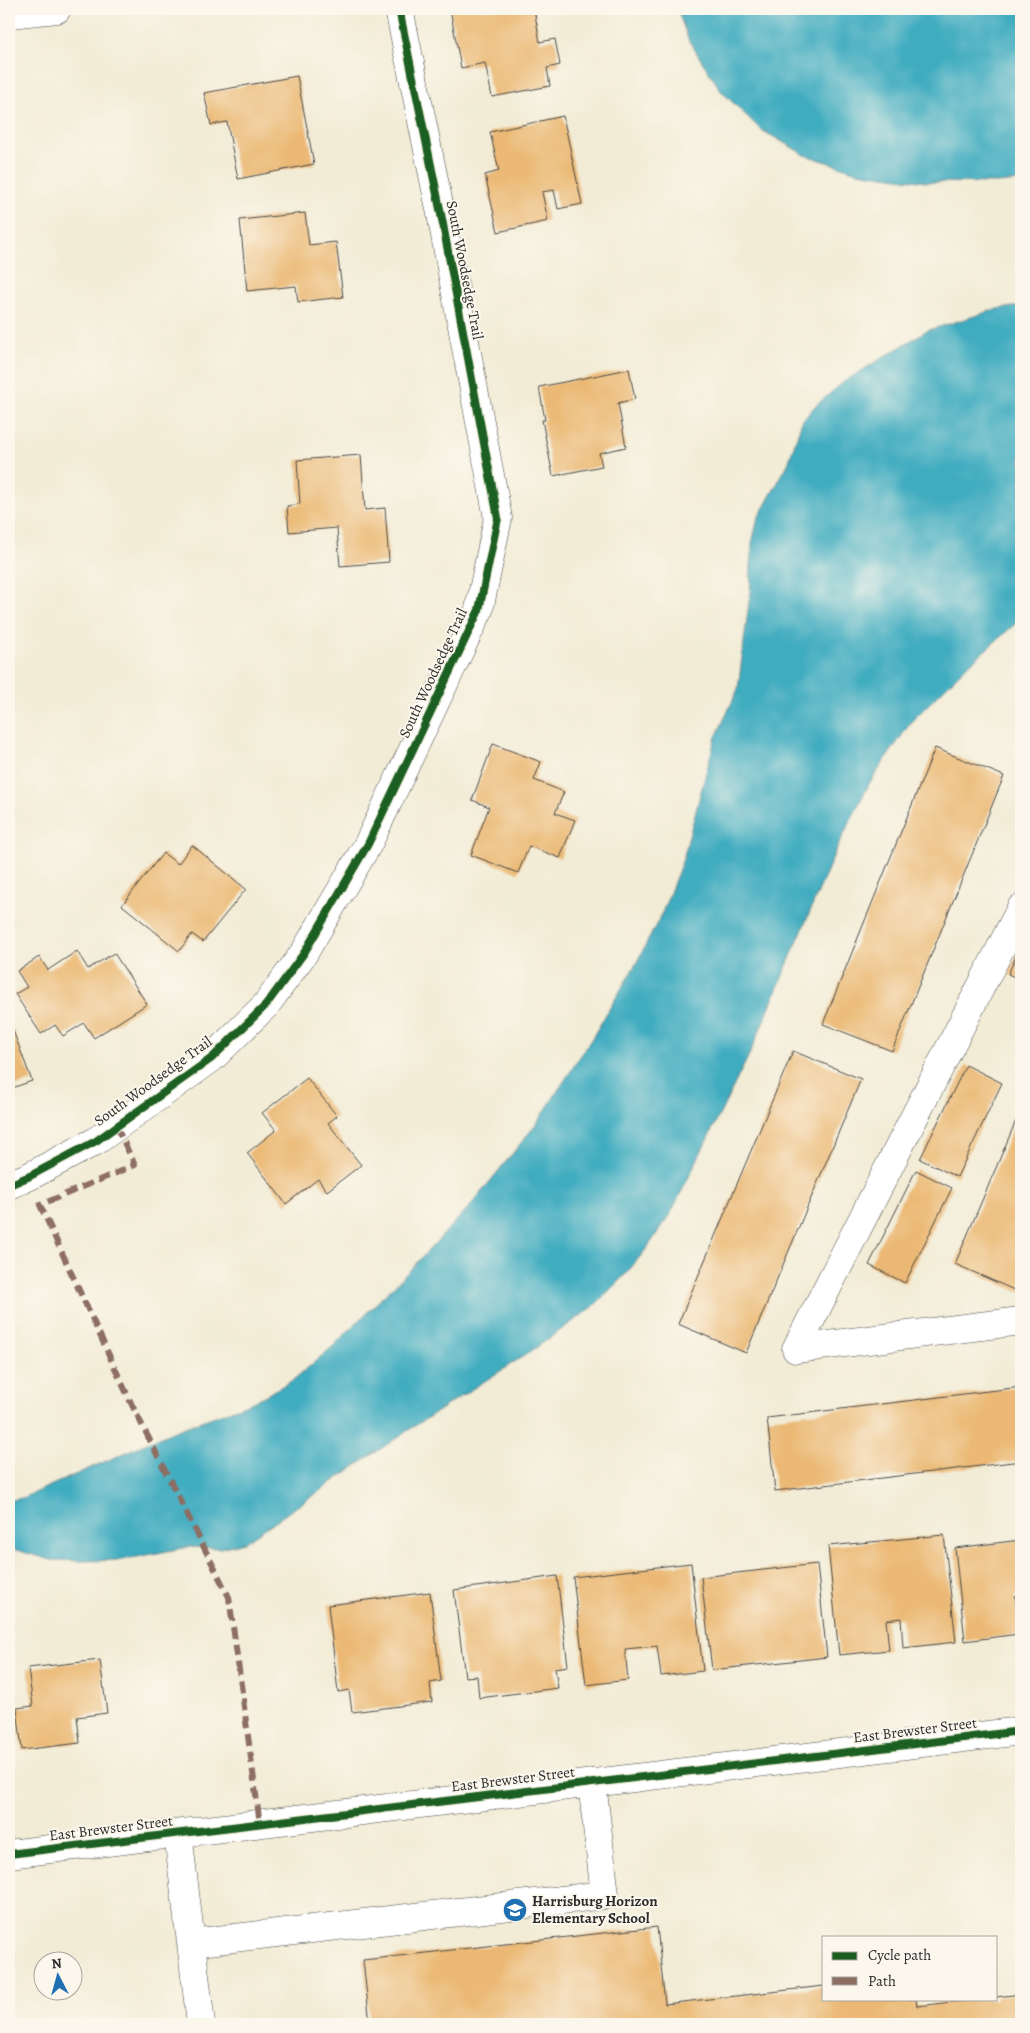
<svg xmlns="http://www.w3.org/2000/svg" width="1030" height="2033" viewBox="0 0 1030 2033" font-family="Alegreya,serif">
	<rect width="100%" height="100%" fill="#fbf7ec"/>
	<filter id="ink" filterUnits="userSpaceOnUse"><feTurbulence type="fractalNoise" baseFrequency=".02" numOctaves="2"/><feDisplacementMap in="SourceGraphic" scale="10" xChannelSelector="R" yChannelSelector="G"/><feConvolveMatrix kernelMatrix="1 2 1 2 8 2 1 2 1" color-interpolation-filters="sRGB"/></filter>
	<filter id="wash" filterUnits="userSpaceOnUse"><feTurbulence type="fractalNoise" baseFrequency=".0096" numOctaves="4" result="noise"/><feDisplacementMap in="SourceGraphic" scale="20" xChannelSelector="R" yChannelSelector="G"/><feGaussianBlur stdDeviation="1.12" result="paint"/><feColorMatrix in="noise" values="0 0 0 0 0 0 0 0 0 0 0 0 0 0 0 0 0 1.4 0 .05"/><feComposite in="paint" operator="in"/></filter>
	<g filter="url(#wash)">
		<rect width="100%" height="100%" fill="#f2ecd6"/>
		<!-- water -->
		<path fill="#41acc0" stroke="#366c76" d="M677,9H1021V181L997,183L926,182L857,172L805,155L760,129L721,91L689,41Z
			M1021,306V619L965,668L911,722L869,784L836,850L751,1051L672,1211L648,1247L625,1275L593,1307L530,1352L407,1431L245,1542L220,1548L188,1547L122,1560L84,1561L51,1560L9,1548V1501L22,1498L177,1430L253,1402L293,1380L330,1349L409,1271L471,1205L537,1123L592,1038L637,962L662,913L683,859L715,739L738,689L750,594L752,543L758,518L788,464L802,421L815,406L845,381L926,331L997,309Z"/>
		<g id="blocks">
			<!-- building -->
			<path fill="#ebb975" d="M450,9H534L540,42L555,39L560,65L547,68L550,86L492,97L485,63L461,68Z
				M297,76L314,164L238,179L227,122L211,125L204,93Z
				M563,116L582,204L558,209L554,190L542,192L548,221L498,232L485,175L499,171L490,132Z
				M305,213L309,245L336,242L343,297L298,302L296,286L247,291L240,220Z
				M629,369L635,399L618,403L626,447L599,453L602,466L553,476L542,420H545L539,387Z
				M361,455L365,510L385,508L389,562L340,566L337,528L289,532L287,506L300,504L297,460Z
				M493,744L541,762L534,780L564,792L555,813L575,820L560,858L529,846L518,873L471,855L489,807L472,800Z
				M935,748L1004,776L892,1051L823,1024Z
				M192,845L246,889L203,942L192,934L179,951L122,905L163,853L178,864Z
				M1021,945V980L1008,974Z
				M77,951L88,969L114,953L147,1004L94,1038L84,1023L63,1036L55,1025L41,1034L15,994L27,987L17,971L39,957L48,970Z
				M9,1020L32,1081L9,1089Z
				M793,1051L861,1079L746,1353L678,1324Z
				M966,1065L1002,1083L957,1177L920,1159Z
				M307,1078L337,1116L328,1123L361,1165L327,1191L318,1179L286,1204L247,1153L276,1130L262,1113Z
				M1021,1109V1293L955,1264Z
				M916,1170L952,1188L905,1283L869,1265Z
				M1021,1387V1461L775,1491L767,1418Z
				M944,1535L956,1642L903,1648L901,1618L886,1620L889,1650L839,1655L828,1546Z
				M1021,1540V1595L1015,1596L1019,1634L965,1641L955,1548Z
				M691,1563L703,1671L661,1676L657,1646L625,1649L628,1680L586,1685L573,1577Z
				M817,1564L827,1657L712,1670L701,1577Z
				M557,1576L568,1666L555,1668L558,1688L479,1698L477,1676L465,1677L454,1590Z
				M430,1592L441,1681L430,1683L432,1702L352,1712L349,1690L338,1692L328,1605Z
				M100,1660L107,1713L77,1717L80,1743L22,1750L17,1708L33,1706L28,1668Z
				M657,1927L665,2004L824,1986V1999H916L917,2006L979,1999H996V1997L1021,1994V2024H370L363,1960Z"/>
		</g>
	</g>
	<g filter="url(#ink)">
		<use href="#blocks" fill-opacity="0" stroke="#494845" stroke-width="1"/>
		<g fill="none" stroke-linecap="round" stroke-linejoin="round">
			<!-- minor casing -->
			<g stroke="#494845" stroke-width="29">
				<path id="minor" d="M9,14L57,9
					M1021,908L796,1349L1021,1321
					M9,1185L30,1176L96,1141L212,1058L266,1005L304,953L368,844L479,610L498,518L441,214L399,9
					M178,1834L191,1943L605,1895L592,1783
					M9,1854L1021,1731
					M191,1943L201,2024"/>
			</g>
			<!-- minor -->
			<use href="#minor" stroke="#fff" stroke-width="28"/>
			<!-- quiet -->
			<path stroke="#8d6e63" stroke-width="6" stroke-dasharray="12 6" stroke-linecap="butt" d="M116,1126L135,1165L40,1205L132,1405L229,1597L260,1824"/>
			<!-- cycleway casing -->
			<g stroke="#fbf7ec" stroke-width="11">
				<path id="cycleway" d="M9,1185L30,1176L96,1141L212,1058L266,1005L304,953L368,844L479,610L498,518L441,214L399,9
					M9,1854L1021,1731"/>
			</g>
			<!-- cycleway -->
			<use href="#cycleway" stroke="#1b5e20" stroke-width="8"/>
		</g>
	</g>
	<!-- icons -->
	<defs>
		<g id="school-disc" transform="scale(1.25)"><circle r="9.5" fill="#1f6fb2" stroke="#fbf7ec"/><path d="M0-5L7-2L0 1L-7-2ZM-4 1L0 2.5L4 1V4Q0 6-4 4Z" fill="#fff"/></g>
	</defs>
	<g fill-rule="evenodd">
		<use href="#school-disc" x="515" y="1910"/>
	</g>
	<g text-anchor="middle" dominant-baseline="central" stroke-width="4" stroke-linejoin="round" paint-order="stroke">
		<!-- street labels -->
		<g font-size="15" fill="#2b2b2b" stroke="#fbf7ec">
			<text transform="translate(465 270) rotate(79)">South Woodsedge Trail</text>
			<text transform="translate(433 673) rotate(-65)">South Woodsedge Trail</text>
			<text transform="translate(153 1081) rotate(-36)">South Woodsedge Trail</text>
			<text transform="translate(915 1730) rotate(-7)">East Brewster Street</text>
			<text transform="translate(513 1779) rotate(-7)">East Brewster Street</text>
			<text transform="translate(111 1828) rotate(-7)">East Brewster Street</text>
		</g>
		<!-- poi labels -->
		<g font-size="15" font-weight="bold" fill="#2b2b2b" stroke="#fbf7ec" text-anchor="start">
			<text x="532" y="1901">Harrisburg Horizon<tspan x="532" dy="17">Elementary School</tspan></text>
		</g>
	</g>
	<!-- margin -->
	<rect width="1030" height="2033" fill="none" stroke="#fbf7ec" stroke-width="30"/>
	<!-- legend -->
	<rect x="822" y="1936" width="175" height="65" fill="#fbf7ec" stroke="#a8a59f"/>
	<rect x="832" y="1952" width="25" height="8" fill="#1b5e20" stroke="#a8a59f"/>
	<text x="868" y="1960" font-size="15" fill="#2b2b2b">Cycle path</text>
	<rect x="832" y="1977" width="25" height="8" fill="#8d6e63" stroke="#a8a59f"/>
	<text x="868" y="1986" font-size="15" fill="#2b2b2b">Path</text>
	<!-- north arrow -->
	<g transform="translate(58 1976) rotate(354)"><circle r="24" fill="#fbf7ec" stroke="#a8a59f"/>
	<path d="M0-4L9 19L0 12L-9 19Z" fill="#1f6fb2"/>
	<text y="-8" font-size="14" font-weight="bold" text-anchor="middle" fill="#2b2b2b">N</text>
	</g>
</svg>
